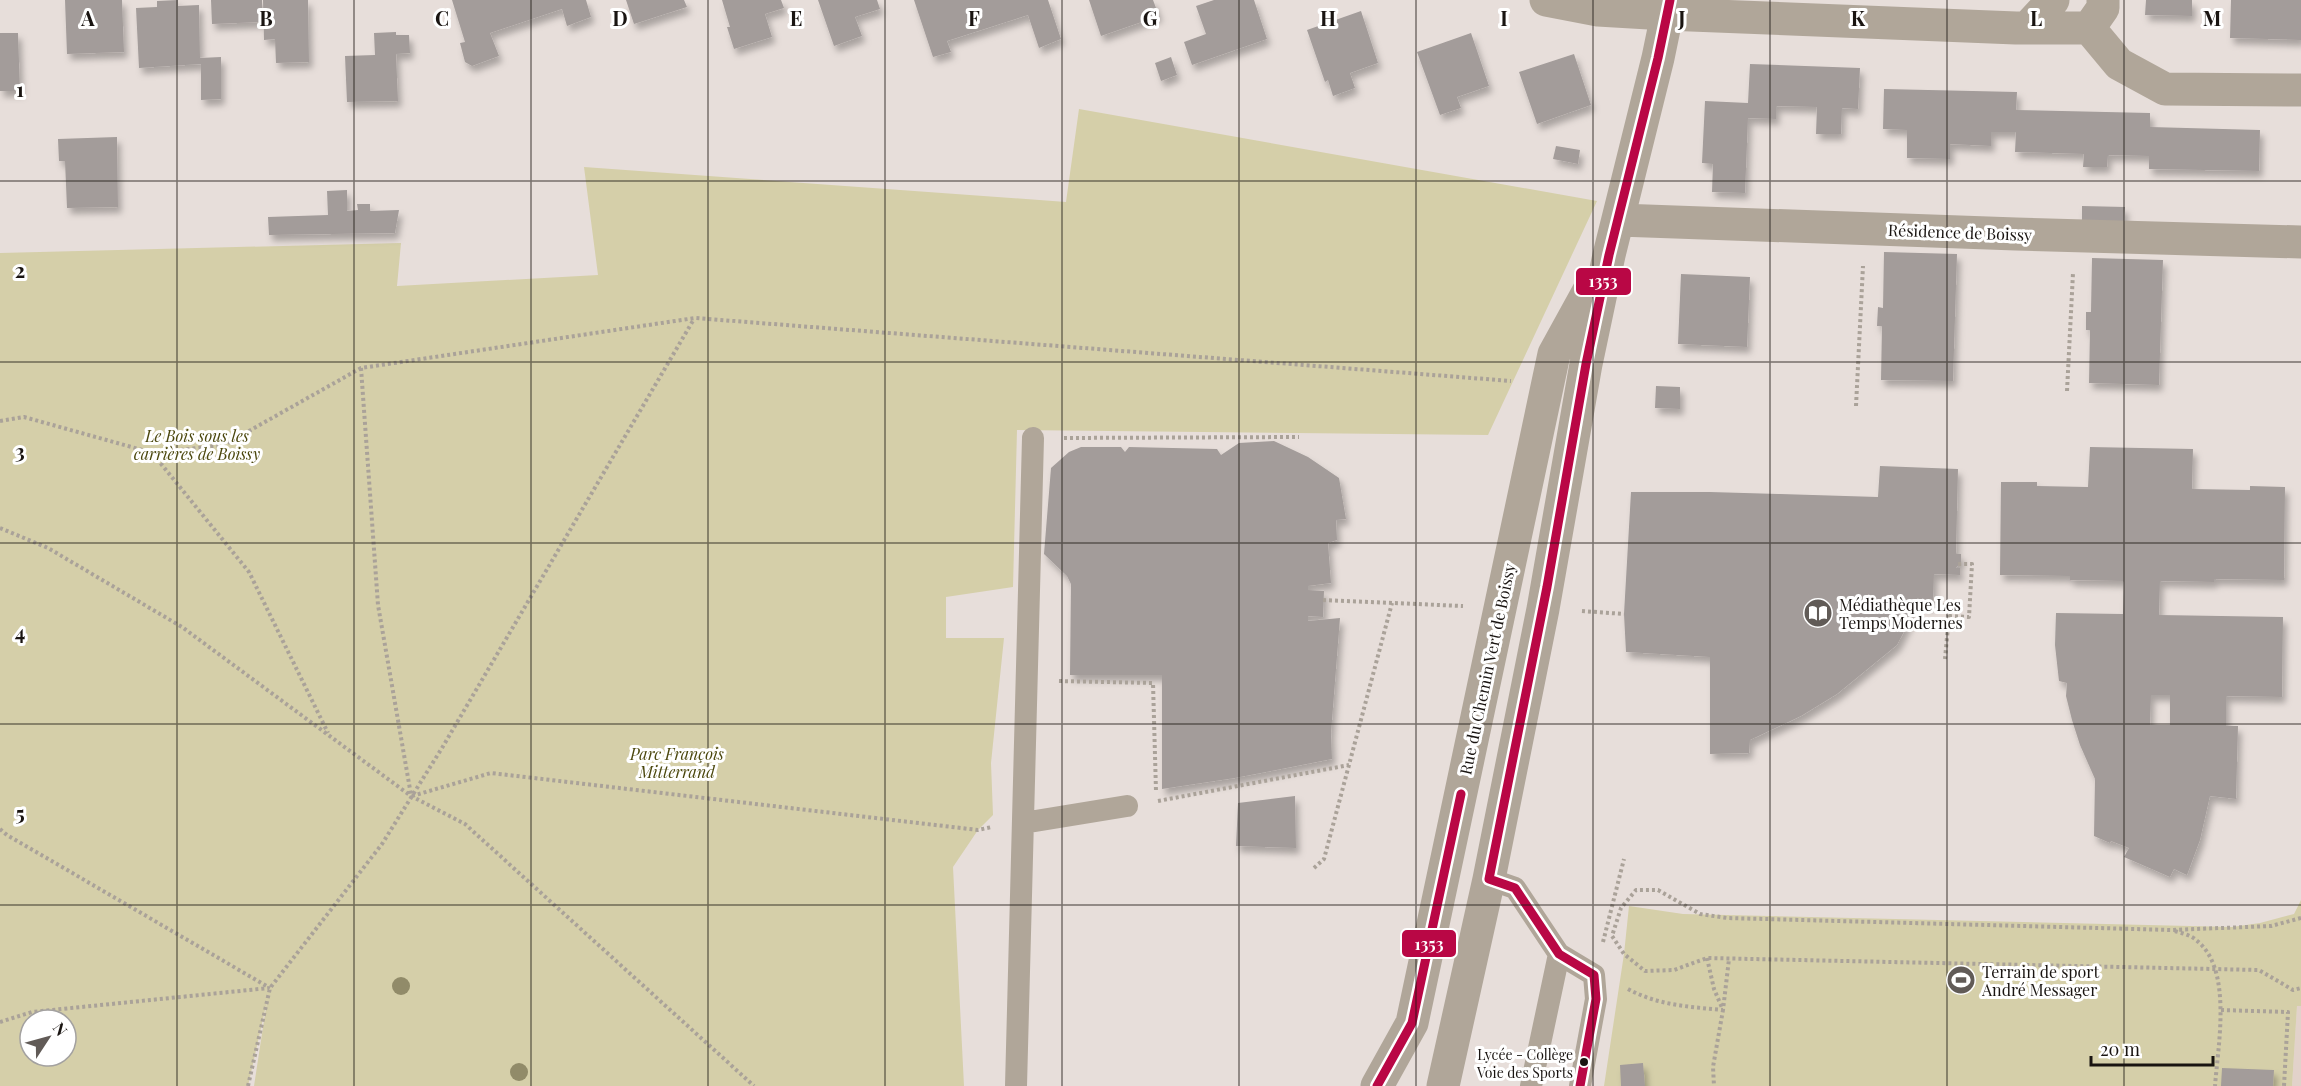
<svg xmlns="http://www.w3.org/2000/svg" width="2301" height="1086" viewBox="0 0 2301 1086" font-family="'Playfair Display',serif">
	<defs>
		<filter id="shadow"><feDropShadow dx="3.5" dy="6" stdDeviation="3" flood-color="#0004"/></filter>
	</defs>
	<rect width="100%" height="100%" fill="#e7deda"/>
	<!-- built -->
	<path fill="#e2d2ca" d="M2297,1006H2301V1086H2292Z"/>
	<!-- green -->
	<path fill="#d5cfa9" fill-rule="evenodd" d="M1079,109L1597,201L1488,435L1017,430L1013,587L946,597V638H1004L991,763L993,815L978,830L953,867L964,1086H254L267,1001L248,1086H0V253L401,243L397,286L598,275L584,167L1066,202ZM30,1020H66V1056H30Z
		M2301,900V1006H2297L2292,1086H1604L1624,954L1629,906L1683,914L2232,927L2260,923L2294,914Z"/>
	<!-- building -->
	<path fill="#a39c9a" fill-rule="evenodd" filter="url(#shadow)" d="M65,0H122L124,52L67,54Z
		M178,0V6L199,5L200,58L221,57V99L201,100V64L139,68L136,8L157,7V1Z
		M211,0H262V22L212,24Z
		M263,0H308L309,62L276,63L275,39L264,40Z
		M452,0H586L591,17L567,26L562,9L490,33L499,56L472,66L465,62L460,43L465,42Z
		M626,0H684L687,7L634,24Z
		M722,0H781L784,8L765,14L772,37L734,49L727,27H730Z
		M818,0H877L880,9L855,17L862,36L834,46Z
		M914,0H1048L1061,39L1039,48L1028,15L947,41L951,52L933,57Z
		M1089,0H1153L1159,16L1101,36Z
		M1214,0H1254L1267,39L1192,65L1184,42L1206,34L1196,6Z
		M2146,0H2192V16L2145,15Z
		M2231,0H2301V40L2230,38Z
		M1361,11L1378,63L1350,73L1355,88L1333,96L1328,80L1325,82L1307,30Z
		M396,32V35H409L410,53L396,54L398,101L347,102L345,56L375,55L374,33Z
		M0,33H18L20,91H0Z
		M1471,33L1489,86L1457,97L1461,108L1440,115L1417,52Z
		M1574,54L1591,105L1537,124L1519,72Z
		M1171,57L1177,75L1161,81L1155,63Z
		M1750,64L1860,68L1858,109L1842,108L1841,134H1816L1817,107L1776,106V119L1748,118L1745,193L1712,192L1713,164L1702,163L1705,101L1748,103Z
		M1884,89L2017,92L2016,110L2150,113V127L2260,130L2259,171L2149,169V156L2108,155L2107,167H2083L2084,154L2015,152L2016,132H1991V146L1950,144V159L1907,158V130L1883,129Z
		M117,137L118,207L67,208L65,161H59L58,139Z
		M1556,146L1580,150L1578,164L1553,159Z
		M347,190V211L358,210L357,204H370V211L399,210L395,233L269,235L268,217L328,215L327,191Z
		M2082,206L2125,207L2124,223L2082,222Z
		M1884,252L1957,254L1953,381L1881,380L1882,326H1877L1878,307L1883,308Z
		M2092,258L2163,260L2159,385L2089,383L2090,330H2086V312H2091Z
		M1681,274L1750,277L1747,347L1678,344Z
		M1656,386L1680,387V409L1655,408Z
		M1274,441L1308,457L1339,478L1346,519L1336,520L1337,540L1328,543L1331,583L1308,586V590L1324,591L1323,617L1308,616V621L1340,618L1331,733L1332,759L1235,778L1162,789V675H1070L1071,584L1067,576L1044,554L1051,468L1069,452L1081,447H1121L1125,452L1129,447L1217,449L1221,455L1239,443Z
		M2090,447L2193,449L2192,489L2250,490V486L2285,487L2284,580L2214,579V582L2160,581L2159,615L2283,617L2282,697L2226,696V726H2238L2236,799L2210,796L2200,840L2187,875L2174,869L2170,877L2124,857L2129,848L2111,841L2110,843L2094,836L2095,779L2080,745L2072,720L2066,696L2067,683L2059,681L2055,645L2056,613L2123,614L2124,581L2070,580V576L2000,575L2001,482H2037V486L2088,487ZM2151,695H2170V725H2150Z
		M1880,466L1958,469L1956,554H1961V562L1956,568H1960V575L1934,574L1933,605L1912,604L1910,620L1897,645L1837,694L1801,716L1750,740L1749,753L1710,754V657L1626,652L1624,614L1631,492H1710L1878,497Z
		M1295,796L1296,848L1236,846L1238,803Z
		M1643,1063L1645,1086H1621L1620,1065Z
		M2222,1068L2274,1070L2273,1086H2221Z"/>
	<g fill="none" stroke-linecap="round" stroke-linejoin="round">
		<!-- path -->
		<path stroke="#aaa299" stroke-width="4" stroke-dasharray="3 3" stroke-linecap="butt" d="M361,368L378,605L411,795
			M2067,391L2073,273
			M1856,406L1863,266
			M0,421L24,417L153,453L224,445L361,368L695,318L1511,381
			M1064,438L1299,437
			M153,454L249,572L328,733
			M0,528L48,548L182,627L411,796L465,824L754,1086
			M1934,598L1944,602L1949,616L1945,659
			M1323,600L1463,606
			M1582,611L1624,614
			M1949,616L1969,617L1972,564H1957
			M1059,681L1153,683L1156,791
			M412,796L491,773L978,830L992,827
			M1158,801L1349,765
			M0,829L7,835L270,988
			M1314,868L1324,859L1392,603
			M2301,918L2271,926L2171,930L1727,918L1700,914L1658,890H1636L1621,908L1612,936L1624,954L1645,971L1674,970L1707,958L2259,970L2293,990L2301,988
			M2175,931C2181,933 2191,935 2196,940C2233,968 2218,1045 2215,1086
			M1603,942L1624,859
			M1707,958L1714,989L1723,1010L1713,1067L1714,1086
			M1628,989C1657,1005 1690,1007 1723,1010L1729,959
			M2221,1010L2288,1012L2284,1086
			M0,1022L32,1012L269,988
			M248,1086L270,988L382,844L442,748L694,319"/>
		<!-- service -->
		<path stroke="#b0a699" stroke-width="22" d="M1023,823L1127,806
			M1489,879L1515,888L1559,954L1594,975L1596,999L1580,1086
			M1016,1086L1033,438
			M1531,1086L1559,954"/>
		<!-- minor -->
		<path stroke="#b0a699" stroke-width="33" d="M1546,0L1598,10L1666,14L2016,28H2089L2119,64L2165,89L2301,90
			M2027,28L2053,0
			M2089,28L2103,8V0
			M1619,220L2016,234L2301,242
			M1377,1086L1412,1023L1554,354L1592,285
			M1443,1086L1489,879L1543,609L1586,364L1609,255L1658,58L1670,0"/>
		<!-- bus-1 casing -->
		<g stroke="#fff" stroke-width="14">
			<path id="bus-1" d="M1377,1086L1412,1023L1461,794
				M1580,1086L1596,999L1594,975L1559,954L1515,888L1489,879L1547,587L1586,364L1609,255L1658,58L1670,0"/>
		</g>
		<!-- bus-1 -->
		<use href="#bus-1" stroke="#b90745" stroke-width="9"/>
	</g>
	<!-- trees -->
	<g fill="#918b69">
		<circle cx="401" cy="986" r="9"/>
		<circle cx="519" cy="1072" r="9"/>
	</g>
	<!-- grid -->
	<path fill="none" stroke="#191411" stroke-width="1.5" stroke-opacity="0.55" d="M177,0V1086M354,0V1086M531,0V1086M708,0V1086M885,0V1086M1062,0V1086M1239,0V1086M1416,0V1086M1593,0V1086M1770,0V1086M1947,0V1086M2124,0V1086M0,181H2301M0,362H2301M0,543H2301M0,724H2301M0,905H2301"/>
	<!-- icons -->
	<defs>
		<g id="library-disc" transform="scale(1.5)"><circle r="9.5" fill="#615b57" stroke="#fff"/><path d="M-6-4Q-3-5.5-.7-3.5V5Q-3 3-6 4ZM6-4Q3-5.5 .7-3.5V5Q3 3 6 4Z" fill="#fff"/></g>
		<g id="stadium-disc" transform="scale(1.5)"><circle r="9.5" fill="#615b57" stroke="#fff"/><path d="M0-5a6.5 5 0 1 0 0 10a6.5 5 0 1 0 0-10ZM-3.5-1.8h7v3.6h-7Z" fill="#fff"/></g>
	</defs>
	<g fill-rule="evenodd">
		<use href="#library-disc" x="1818" y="613"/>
		<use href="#stadium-disc" x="1961" y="980"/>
	</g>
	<!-- markers -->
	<circle fill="#191411" stroke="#fff" stroke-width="2" cx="1584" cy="1062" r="5"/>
	<g text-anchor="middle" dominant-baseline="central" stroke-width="6" stroke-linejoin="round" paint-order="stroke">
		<!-- bus labels -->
		<g font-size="14" fill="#191411" stroke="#fff" text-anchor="end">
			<text x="1573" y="1054">Lycée - Collège<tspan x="1573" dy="18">Voie des Sports</tspan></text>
		</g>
		<!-- street labels -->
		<g font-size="16" fill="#191411" stroke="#fff">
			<text transform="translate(1960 232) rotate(2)">Résidence de Boissy</text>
			<text transform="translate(1487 669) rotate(-78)">Rue du Chemin Vert de Boissy</text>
		</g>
		<!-- park labels -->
		<g font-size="16" font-style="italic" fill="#4b470d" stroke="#fff">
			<text x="197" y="435">Le Bois sous les<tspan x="197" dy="18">carrières de Boissy</tspan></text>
			<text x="677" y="753">Parc François<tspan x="677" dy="18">Mitterrand</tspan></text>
		</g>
		<!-- poi labels -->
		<g font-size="16" fill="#191411" stroke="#fff" text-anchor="start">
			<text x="1839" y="604">Médiathèque Les<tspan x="1839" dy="18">Temps Modernes</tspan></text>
			<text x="1982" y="971">Terrain de sport<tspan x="1982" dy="18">André Messager</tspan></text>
		</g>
	</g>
	<g font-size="20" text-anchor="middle" font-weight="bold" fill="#191411" stroke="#fff" stroke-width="6" stroke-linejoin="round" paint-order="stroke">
		<text x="88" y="26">A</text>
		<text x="266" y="26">B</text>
		<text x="442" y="26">C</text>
		<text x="620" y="26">D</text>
		<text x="796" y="26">E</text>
		<text x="974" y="26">F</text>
		<text x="1150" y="26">G</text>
		<text x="1328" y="26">H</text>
		<text x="1504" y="26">I</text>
		<text x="1682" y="26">J</text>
		<text x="1858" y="26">K</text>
		<text x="2036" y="26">L</text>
		<text x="2212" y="26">M</text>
		<text x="20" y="97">1</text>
		<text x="20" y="278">2</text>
		<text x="20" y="459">3</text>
		<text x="20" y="640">4</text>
		<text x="20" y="821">5</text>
	</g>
	<g stroke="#fff" stroke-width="2">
		<rect x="1575" y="267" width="57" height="29" rx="6" fill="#b90745"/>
		<rect x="1401" y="929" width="56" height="29" rx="6" fill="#b90745"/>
	</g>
	<g font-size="16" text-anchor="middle" font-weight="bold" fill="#fff">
		<text x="1603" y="287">1353</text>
		<text x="1429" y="950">1353</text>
	</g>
	<!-- north arrow -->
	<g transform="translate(48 1038) rotate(54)"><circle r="28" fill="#ffffff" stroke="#a3a1a0" stroke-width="1.5"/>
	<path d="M0-4.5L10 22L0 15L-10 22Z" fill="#615b57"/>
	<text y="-9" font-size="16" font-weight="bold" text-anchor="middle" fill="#191411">N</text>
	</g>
	<!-- scale -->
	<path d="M2091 1056v9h122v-9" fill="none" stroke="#191411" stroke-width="3"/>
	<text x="2100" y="1056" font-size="18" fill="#191411" stroke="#ffffff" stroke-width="4.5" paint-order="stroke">20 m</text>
</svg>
